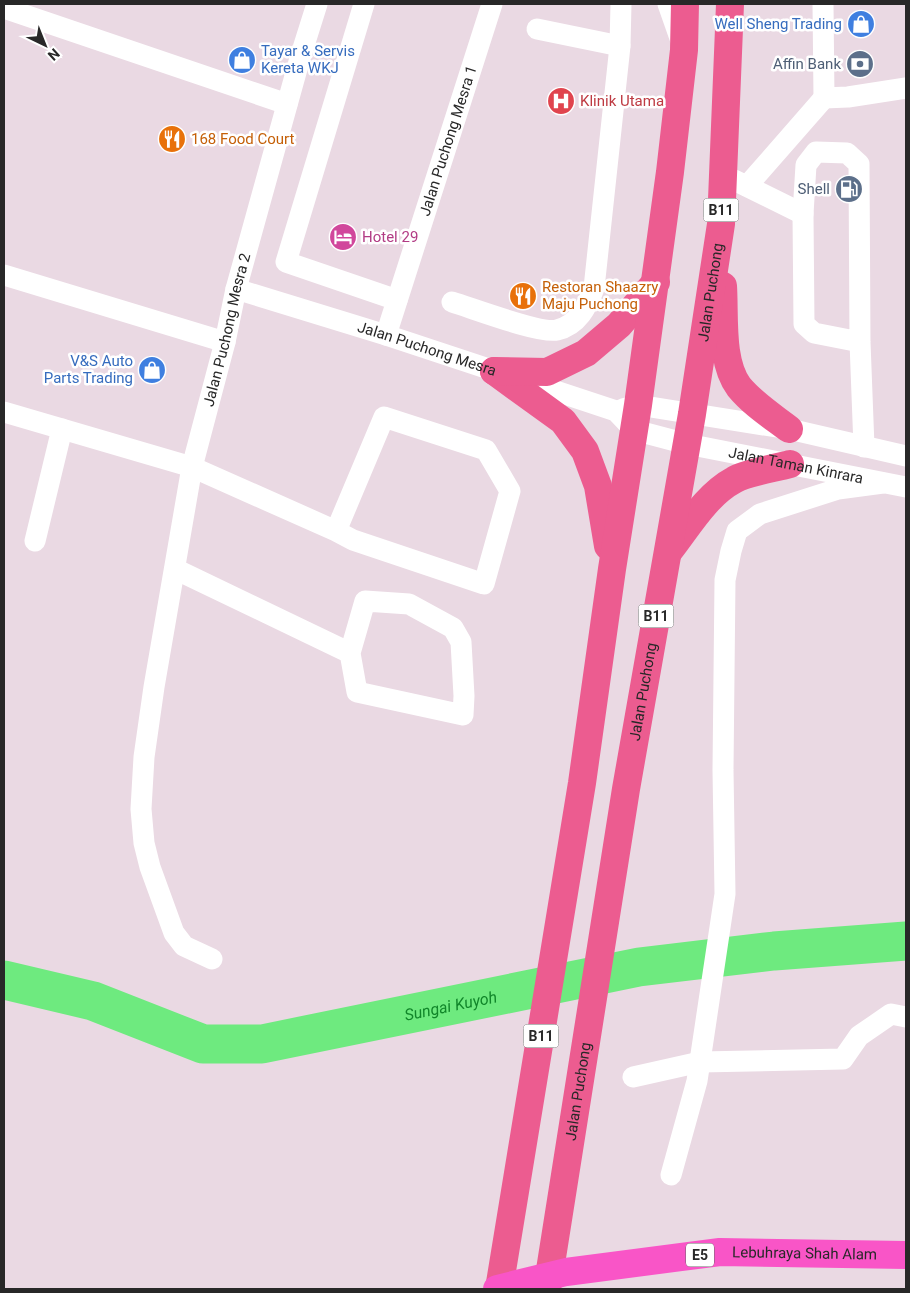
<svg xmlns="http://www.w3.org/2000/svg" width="910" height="1293" viewBox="0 0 910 1293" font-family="Roboto,sans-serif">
	<rect width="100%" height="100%" fill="#ead9e3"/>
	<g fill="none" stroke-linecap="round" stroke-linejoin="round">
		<!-- river -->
		<path stroke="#6eea7f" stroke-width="39" id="s1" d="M4,980L93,1001L203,1044H262L639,967L774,951L906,941"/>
		<!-- minor -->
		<g stroke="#fff" stroke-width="21">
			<path d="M364,4L286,262L397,300"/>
			<path d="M668,4L681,41"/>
			<path d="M823,4L824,98L848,97L906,88"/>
			<path d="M4,8L287,104"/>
			<path d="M537,29L620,46"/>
			<path d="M734,180L803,214"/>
			<path d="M747,186L824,98"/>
			<path d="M4,275L225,342"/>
			<path id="s2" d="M236,289L386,335L616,411L634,430L687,444L906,487"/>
			<path d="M452,302C472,308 540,334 557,330C578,325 587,307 594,288L620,46L621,4"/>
			<path id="s3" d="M386,335L492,4"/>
			<path d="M860,342L814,333L804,324L803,214L806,165L816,152L847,153L859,164L860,342L864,447"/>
			<path d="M623,409L638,405L789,429L906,456"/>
			<path d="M4,412L192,467L336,531L384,417L486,450L510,491L484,584L353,540L336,531"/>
			<path d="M35,541L62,429"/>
			<path d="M175,569L350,653L357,692L463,715L464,696L461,642L453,628L409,604L365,601L350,653"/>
			<path id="s4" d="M212,959L184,946L174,933L150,867L144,843L141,809L144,757L154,687L192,467L225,342L236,289L300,58L317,4"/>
			<path d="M633,1077L700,1062L843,1059L859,1036L891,1014L906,1017"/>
			<path d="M671,1175L697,1081L725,894L723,770L725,580L731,551L737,531L760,514L838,489L883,483"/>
		</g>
		<!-- major -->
		<g stroke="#ec5c90" stroke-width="28">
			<path d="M723,286C725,316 720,362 739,387C753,404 772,416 789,429"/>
			<path d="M494,371L563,421L585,451L598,486L608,546"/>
			<path d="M494,371L547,372L586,353L619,325L656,282"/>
			<path d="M669,551C688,527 706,495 734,480C745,473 776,468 790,464"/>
			<path d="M499,1289L582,783L612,569L638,405L670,172L684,50L685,4"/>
			<path id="s5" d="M547,1289L626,789L692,414L721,224L730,4"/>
		</g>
		<!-- highway -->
		<path stroke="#f955c7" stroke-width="28" id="s6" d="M497,1289L566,1272L720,1252L906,1255"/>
	</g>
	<!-- icons -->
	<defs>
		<g id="shop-disc" transform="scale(1.4375)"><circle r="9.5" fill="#3f7fe0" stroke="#fff"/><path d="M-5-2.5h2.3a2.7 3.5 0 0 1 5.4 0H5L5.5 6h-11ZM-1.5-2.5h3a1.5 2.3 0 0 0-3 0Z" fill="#fff"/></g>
		<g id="bank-disc" transform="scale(1.4375)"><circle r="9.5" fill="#5c6f8a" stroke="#fff"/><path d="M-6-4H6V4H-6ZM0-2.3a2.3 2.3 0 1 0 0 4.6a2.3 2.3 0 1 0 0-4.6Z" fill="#fff"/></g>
		<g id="hospital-disc" transform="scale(1.4375)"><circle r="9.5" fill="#e0444e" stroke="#fff"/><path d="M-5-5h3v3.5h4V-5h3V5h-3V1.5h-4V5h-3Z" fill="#fff"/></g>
		<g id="restaurant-disc" transform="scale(1.4375)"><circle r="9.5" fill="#e8710a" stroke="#fff"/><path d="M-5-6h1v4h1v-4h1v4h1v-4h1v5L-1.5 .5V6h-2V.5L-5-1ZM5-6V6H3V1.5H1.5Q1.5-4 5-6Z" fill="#fff"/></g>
		<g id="fuel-disc" transform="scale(1.4375)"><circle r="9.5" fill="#5c6f8a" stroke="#fff"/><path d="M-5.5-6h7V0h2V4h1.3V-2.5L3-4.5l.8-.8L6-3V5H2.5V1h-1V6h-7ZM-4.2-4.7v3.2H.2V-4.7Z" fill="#fff"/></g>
		<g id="hotel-disc" transform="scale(1.4375)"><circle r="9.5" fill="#d1479c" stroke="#fff"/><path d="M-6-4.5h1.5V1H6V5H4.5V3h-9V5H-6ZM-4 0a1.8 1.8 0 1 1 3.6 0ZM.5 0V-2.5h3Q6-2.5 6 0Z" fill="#fff"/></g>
	</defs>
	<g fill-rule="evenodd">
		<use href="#shop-disc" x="861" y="24"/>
		<use href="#shop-disc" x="242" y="60"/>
		<use href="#bank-disc" x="860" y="64"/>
		<use href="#hospital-disc" x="561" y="101"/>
		<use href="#restaurant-disc" x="172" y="139"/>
		<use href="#fuel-disc" x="849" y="189"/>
		<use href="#hotel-disc" x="343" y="237"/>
		<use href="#restaurant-disc" x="523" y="296"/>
		<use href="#shop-disc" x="152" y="370"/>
	</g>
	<g text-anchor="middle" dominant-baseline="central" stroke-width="5" stroke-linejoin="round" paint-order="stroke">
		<!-- shield labels -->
		<g fill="#fff" stroke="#686868" stroke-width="1">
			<rect x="703.5" y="198.5" width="35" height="23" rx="4"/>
			<rect x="638.5" y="604.5" width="35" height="23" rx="4"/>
			<rect x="523.5" y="1024.5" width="35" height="23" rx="4"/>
			<rect x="686" y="1243.5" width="28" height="23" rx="4"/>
		</g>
		<g font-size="14" font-weight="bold" fill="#282828">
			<text x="721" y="210">B11</text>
			<text x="656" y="616">B11</text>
			<text x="541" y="1036">B11</text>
			<text x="700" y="1255">E5</text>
		</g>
		<!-- shop labels -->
		<g font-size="15" fill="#366cbe" stroke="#fff" text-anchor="end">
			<text x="842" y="24">Well Sheng Trading</text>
			<text x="261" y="51" text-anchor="start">Tayar &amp; Servis<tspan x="261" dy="17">Kereta WKJ</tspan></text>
			<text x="133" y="361">V&amp;S Auto<tspan x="133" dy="17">Parts Trading</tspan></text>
		</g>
		<!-- service labels -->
		<g font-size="15" fill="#4e5e75" stroke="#fff" text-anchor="end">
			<text x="841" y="64">Affin Bank</text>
			<text x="830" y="189">Shell</text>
		</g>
		<!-- health labels -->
		<g font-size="15" fill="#be3a42" stroke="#fff" text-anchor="start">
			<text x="580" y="101">Klinik Utama</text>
		</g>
		<!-- food labels -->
		<g font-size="15" fill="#c56008" stroke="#fff" text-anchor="start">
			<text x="191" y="139">168 Food Court</text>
			<text x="542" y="287">Restoran Shaazry<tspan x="542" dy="17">Maju Puchong</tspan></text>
		</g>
		<!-- street labels -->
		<g font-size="15" fill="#282828" stroke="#fff">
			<text stroke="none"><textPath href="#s3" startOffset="204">Jalan Puchong Mesra 1</textPath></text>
			<text stroke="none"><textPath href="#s5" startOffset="1010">Jalan Puchong</textPath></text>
			<text stroke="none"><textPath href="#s4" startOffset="664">Jalan Puchong Mesra 2</textPath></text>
			<text stroke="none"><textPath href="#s2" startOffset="200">Jalan Puchong Mesra</textPath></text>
			<text stroke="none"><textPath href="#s2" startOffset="591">Jalan Taman Kinrara</textPath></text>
			<text stroke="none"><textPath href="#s5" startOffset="605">Jalan Puchong</textPath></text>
			<text stroke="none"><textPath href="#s5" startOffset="200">Jalan Puchong</textPath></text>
			<text stroke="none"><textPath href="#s6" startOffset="311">Lebuhraya Shah Alam</textPath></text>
		</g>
		<!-- hotel labels -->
		<g font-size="15" fill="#b23c85" stroke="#fff" text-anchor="start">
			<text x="362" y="237">Hotel 29</text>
		</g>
		<!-- water labels -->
		<g font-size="16" font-style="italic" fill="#11862a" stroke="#fff">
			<text stroke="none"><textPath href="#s1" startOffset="461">Sungai Kuyoh</textPath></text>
		</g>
	</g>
	<!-- border -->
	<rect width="910" height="1293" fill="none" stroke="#282828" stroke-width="10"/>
	<!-- north arrow -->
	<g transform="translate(45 45) rotate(137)" stroke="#ffffff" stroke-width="4" paint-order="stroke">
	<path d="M0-4L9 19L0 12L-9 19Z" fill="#282828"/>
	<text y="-8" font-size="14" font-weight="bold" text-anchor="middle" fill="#282828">N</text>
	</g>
</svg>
